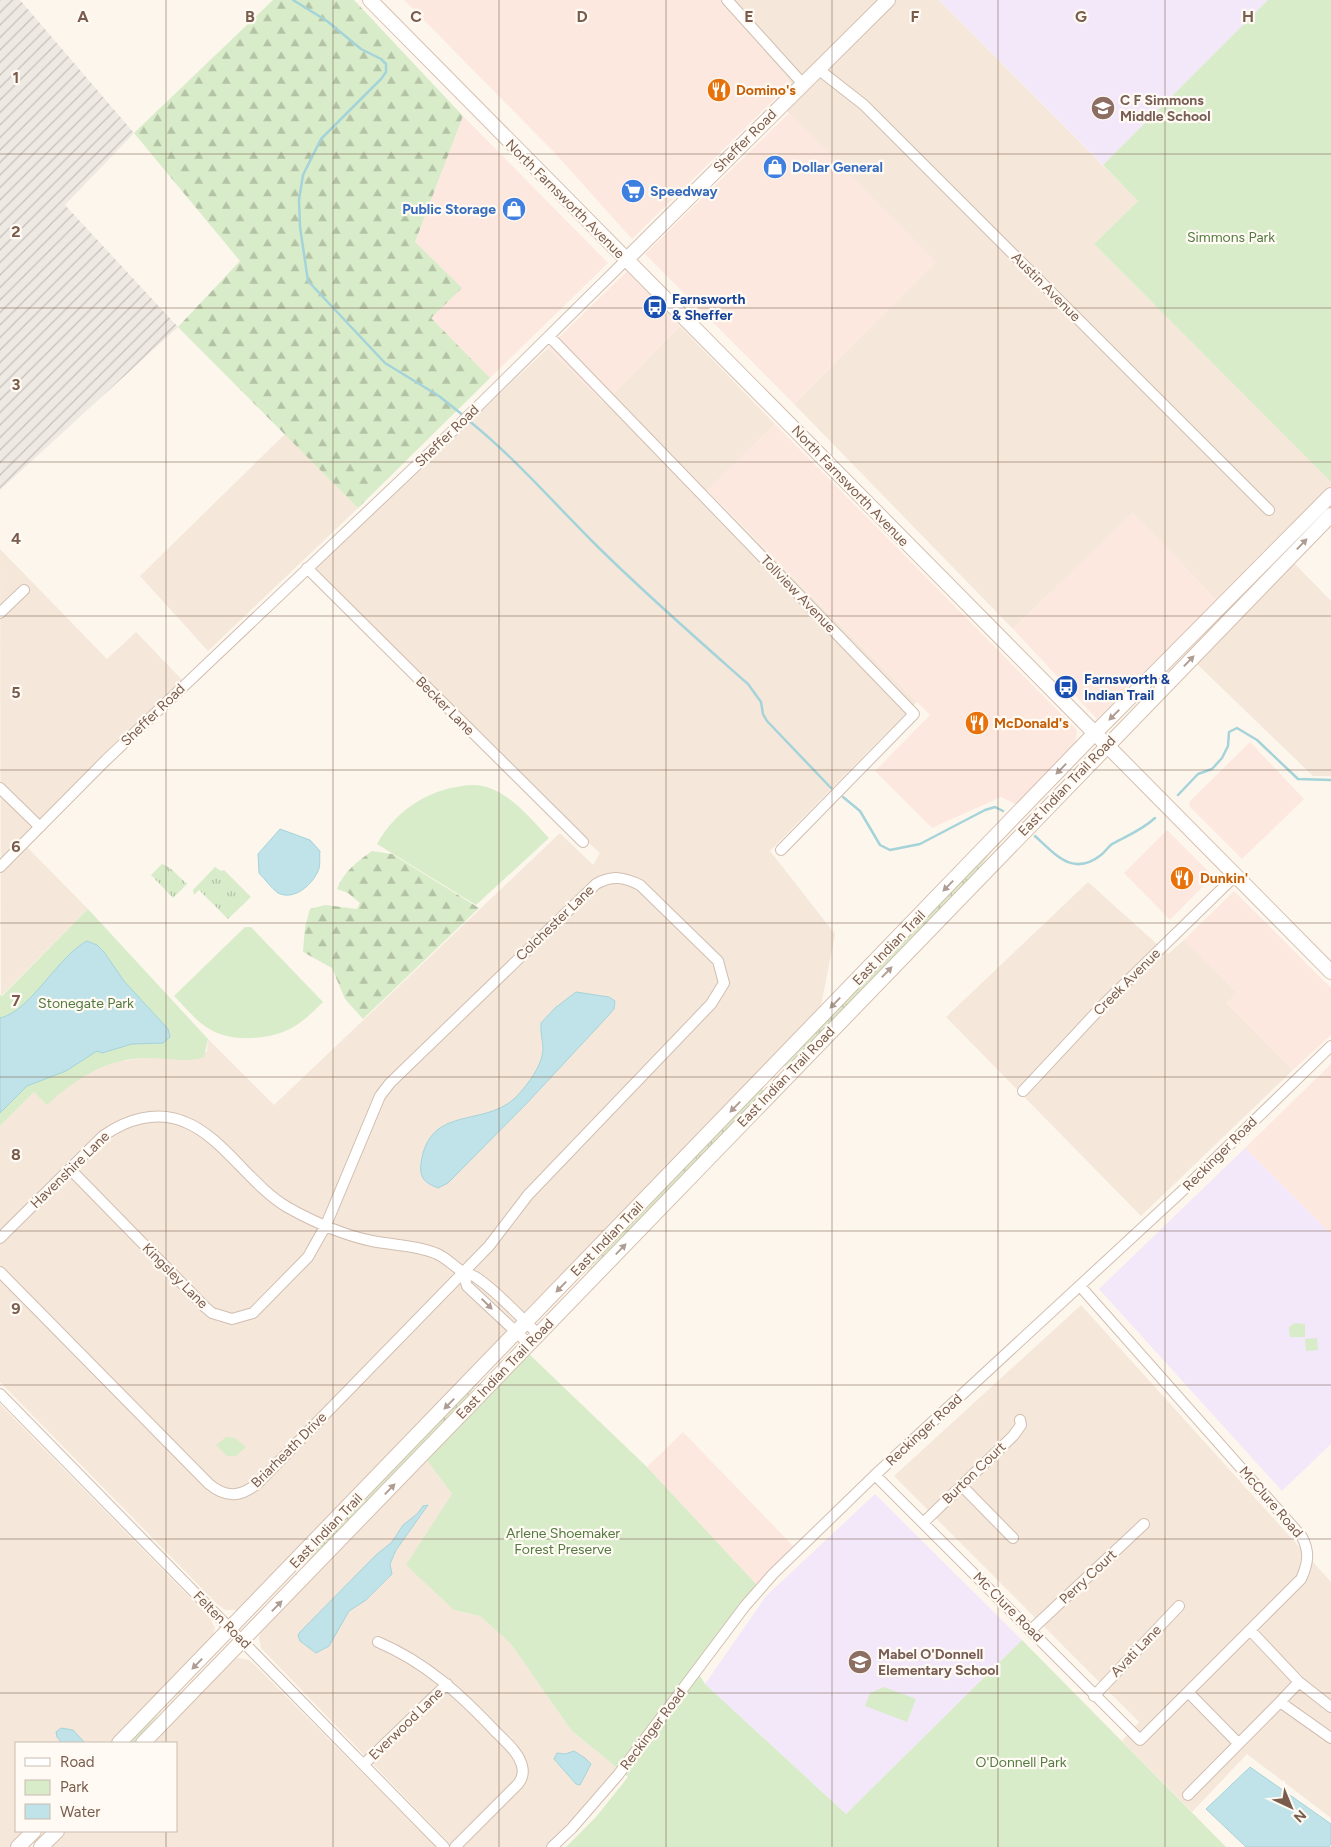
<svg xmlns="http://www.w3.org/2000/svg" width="1331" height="1847" viewBox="0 0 1331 1847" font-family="Figtree,sans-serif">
	<defs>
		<pattern id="industrial-furrows" width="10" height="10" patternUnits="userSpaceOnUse" patternTransform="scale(1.25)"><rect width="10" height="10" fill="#efe9e4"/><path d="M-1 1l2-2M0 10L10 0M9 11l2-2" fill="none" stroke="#c7c0bb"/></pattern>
		<pattern id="grass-tufts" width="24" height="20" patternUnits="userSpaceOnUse" patternTransform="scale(1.25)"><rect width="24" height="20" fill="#d8ecc9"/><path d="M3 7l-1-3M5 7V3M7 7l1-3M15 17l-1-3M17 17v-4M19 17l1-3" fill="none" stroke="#b4c2a5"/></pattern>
		<pattern id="forest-firs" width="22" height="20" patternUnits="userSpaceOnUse" patternTransform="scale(1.25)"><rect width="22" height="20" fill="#d8ecc9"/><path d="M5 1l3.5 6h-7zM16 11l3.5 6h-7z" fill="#b4c2a5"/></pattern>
	</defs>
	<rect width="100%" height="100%" fill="#fdf6ec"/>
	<!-- residential -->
	<path fill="#f5e8da" d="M718,0H939L1138,201L1094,244L1331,482V486L1216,600L1133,513L1013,629L794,404L935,262L784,108L791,83Z
		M680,326L775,424L707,491L917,702L770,851L835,934L820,1011L239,1610H225L217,1604L0,1382V1126L34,1092L47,1104L69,1084L90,1072L116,1062L143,1058H167L207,1052L208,1039L274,1105L560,833L593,865L600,853L559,816L314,569L548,348L604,403Z
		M285,434L358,508L208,651L140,576Z
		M0,549L107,659L136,632L190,688L26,846L88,909L1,996Z
		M1293,562L1331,601V776H1313L1196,663Z
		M1088,882L1168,954L1184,940L1238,993L1227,1003L1293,1070L1141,1216L946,1017Z
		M1081,1305L1331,1582V1818L1247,1754L1192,1812L1122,1741L1139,1722L894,1476Z
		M0,1404L210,1618L215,1628L212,1640L112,1743H16V1831H27L11,1847H0Z
		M426,1459L452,1494L454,1610L480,1616L511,1644L571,1730L617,1768L567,1828L546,1847H453L261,1648L259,1638L261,1630Z
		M239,1658L249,1660L256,1666L436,1847H48L65,1831H176V1743H150L233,1659Z"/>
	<!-- commercial -->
	<path fill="#fde8e0" d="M404,0H720L791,83L632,239L554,152Z
		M789,113L936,262L794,404L645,254Z
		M463,116L608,263L490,378L430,318L415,242Z
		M627,271L680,326L604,403L548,348Z
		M775,424L1077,730L1075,747L1017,805L1001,797L932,828L875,771L930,715L707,490Z
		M1133,513L1216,600L1097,719L1013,629Z
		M1250,742L1304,799L1242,859L1190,807L1189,802Z
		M1167,830L1213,876L1170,920L1124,873Z
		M1234,891L1331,988V1035L1293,1070L1227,1003L1237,992L1184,940Z
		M1331,1064V1234L1245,1148Z
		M683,1432L796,1549L757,1585L647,1467Z"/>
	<!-- industrial -->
	<path fill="url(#industrial-furrows)" d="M0,0H20L134,133L65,205L178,327L0,490Z"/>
	<!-- education -->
	<path fill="#f3e8fa" d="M939,0H1268L1103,165Z
		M1245,1148L1331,1234V1444L1282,1491L1099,1289Z
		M875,1494L1022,1640L846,1814L705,1684L766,1596Z"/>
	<!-- grass -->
	<path fill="url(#grass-tufts)" d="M1002,838L968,882L786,1068L785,1067V1063Z
		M162,864L169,867L187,884L173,898L151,875Z
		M215,867L221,871L224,870L251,897L228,919L199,890L194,895L193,890Z
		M760,1088L765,1091L579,1285L578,1283L617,1237Z
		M478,1381L479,1382L438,1432L293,1579L331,1533Z
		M177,1691L135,1743H127Z"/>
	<!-- forest -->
	<path fill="url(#forest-firs)" d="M273,0H354L463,116L415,242L462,288L431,318L490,378L358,508L178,327L240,261L134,133Z
		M372,851L392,854L479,908L363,1019L345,999L332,968L303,952L305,927L310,909L325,905L357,909L360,903L348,893L337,889C344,871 357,862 372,851Z"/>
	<!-- park -->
	<path fill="#d8ecc9" d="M1268,0H1331V482L1094,244L1138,201L1103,165Z
		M473,785C504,785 528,816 549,838L476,905L377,844C397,808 432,787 473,785Z
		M88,909L208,1039L204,1057C188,1063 168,1058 150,1058C109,1057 76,1078 47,1105L34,1092L0,1126V995L2,996Z
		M245,927H251L323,1002C312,1013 299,1026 283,1032C257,1041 224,1042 202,1024C192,1016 183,1005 174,996Z
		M1295,1323L1305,1324V1337H1290L1289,1327Z
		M1317,1338L1318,1350L1306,1351L1305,1339Z
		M528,1353L647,1467L757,1585L694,1666L705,1684L846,1814L1022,1640L1226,1847H566L596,1817L628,1777L571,1730L511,1644L480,1616L454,1610L406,1565L452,1494L426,1459Z
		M226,1437L235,1438L246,1447L236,1456H227L216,1445Z
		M884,1687L916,1699L907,1722L865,1706L870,1693Z"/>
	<!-- water -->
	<path fill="#bfe3e8" stroke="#a5d3da" d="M280,829L310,840L320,851C319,857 321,866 318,871C312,885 294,901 278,893C271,888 265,879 259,873L258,854Z
		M87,941L97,945L104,952L124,981L168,1029L170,1037L163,1043L132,1044L102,1053L97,1051L66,1071L27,1086L0,1113V1018C31,1011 57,957 87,941Z
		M576,992L609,997L615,1001L614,1009L607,1017L527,1103L448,1183L438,1188C425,1183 419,1178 421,1163C430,1103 485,1129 517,1096C528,1084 542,1066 543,1050C543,1041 540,1032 541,1023L555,1008Z
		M428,1505L396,1550L390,1564L392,1574L366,1600L349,1611L329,1646L316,1653L300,1641L298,1635L300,1632L376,1555L392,1542L403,1525L417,1514L423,1506Z
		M61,1728L73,1730L85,1743H62L57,1737L56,1732Z
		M574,1751L585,1758L591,1764L580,1785L576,1784L554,1759L557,1753L565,1754Z
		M1250,1767L1331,1824V1843L1329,1847H1246L1206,1809Z"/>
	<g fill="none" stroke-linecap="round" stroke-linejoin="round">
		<!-- stream -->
		<path stroke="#a5d3da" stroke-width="2.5" d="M293,0L327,21L361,49L381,59L386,64V72L381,79L321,139L303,175L299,200L300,227L308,281L385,363L439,396L464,416
			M468,420C514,457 552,501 593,542C643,592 696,638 748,684L761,702L763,714L767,721L831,788
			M1178,795L1198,774L1212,769L1222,758L1228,746L1229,732L1237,728L1257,740L1298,779L1331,780
			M843,797L860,811L880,845L890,850L920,844L985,810L995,807L1003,811
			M1035,836C1056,855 1073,877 1101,855C1105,852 1108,847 1112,844C1127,836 1142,830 1155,818"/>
		<!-- street casing -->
		<g stroke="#d1beb0" stroke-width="12">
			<path id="street" d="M727,0L803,84
				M818,69L864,105L1269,510
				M549,336L914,714L781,850
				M307,568L583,842
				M0,613L24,590
				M0,788L40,827
				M0,867L106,760L461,423L626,260
				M1023,1091L1106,1002L1235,876
				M0,1238L103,1136C127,1119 157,1110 185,1122C223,1137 250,1185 287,1207C312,1221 343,1235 372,1241C392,1245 415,1245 435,1253C446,1257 453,1266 463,1272C468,1274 473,1275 477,1278C499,1293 519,1316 539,1335
				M0,1272L209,1484C227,1499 242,1497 259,1482L489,1246L528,1195L711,1004L724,983L718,961L640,885C624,877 612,875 596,884L390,1083L380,1096L326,1225L308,1257L253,1313L232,1319L212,1313L205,1307L70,1169
				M463,1272L467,1286L529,1344
				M0,1394L444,1847
				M875,1475L1140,1740L1301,1579C1308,1564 1310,1552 1302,1537L1080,1286
				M961,1485L1013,1538
				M923,1523L1013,1436L1021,1425L1020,1420
				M1031,1630L1144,1524
				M1250,1630L1299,1682L1331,1707
				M378,1642C427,1663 461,1695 497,1733C506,1742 519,1753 522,1766C524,1773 522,1779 518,1784L455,1847
				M1188,1692L1238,1743
				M1094,1696L1179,1606
				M1280,1702L1299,1682
				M364,1764L447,1684
				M1188,1795L1280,1702L1331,1738
				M552,1847L572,1828L618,1775L745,1606L773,1574L875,1475L1180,1193L1331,1046"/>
		</g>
		<!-- secondary casing -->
		<g stroke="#d6c0b0" stroke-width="16">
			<path id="secondary" d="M370,0L1331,972
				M626,260L888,0
				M119,1743L1094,734L1331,495
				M143,1743L1331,515
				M18,1847L34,1831
				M41,1847L57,1831"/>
		</g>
		<!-- street -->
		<use href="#street" stroke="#fff" stroke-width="10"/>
		<!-- secondary -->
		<use href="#secondary" stroke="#fff" stroke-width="14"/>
	</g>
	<!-- one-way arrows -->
	<defs><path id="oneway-solid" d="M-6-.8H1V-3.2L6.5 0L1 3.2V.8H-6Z" transform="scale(1.25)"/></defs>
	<g fill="#af9d94">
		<use href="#oneway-solid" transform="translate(1302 544) rotate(-46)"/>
		<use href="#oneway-solid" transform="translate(1189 661) rotate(-46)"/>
		<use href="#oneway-solid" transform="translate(1114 715) rotate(135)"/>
		<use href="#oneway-solid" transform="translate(1061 769) rotate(134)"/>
		<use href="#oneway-solid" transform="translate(948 886) rotate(134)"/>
		<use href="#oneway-solid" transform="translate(887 972) rotate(-46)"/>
		<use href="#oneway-solid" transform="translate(835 1003) rotate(134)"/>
		<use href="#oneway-solid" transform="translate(735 1107) rotate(134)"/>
		<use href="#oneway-solid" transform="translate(621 1249) rotate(-46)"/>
		<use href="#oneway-solid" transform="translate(561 1287) rotate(134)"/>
		<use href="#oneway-solid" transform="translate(487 1304) rotate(44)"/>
		<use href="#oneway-solid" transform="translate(449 1404) rotate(134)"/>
		<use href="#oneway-solid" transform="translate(390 1489) rotate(-46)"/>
		<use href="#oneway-solid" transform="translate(277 1606) rotate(-46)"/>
		<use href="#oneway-solid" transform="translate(197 1664) rotate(134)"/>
	</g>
	<!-- grid -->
	<path fill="none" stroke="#7a5c4d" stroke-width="1" stroke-opacity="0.55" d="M166,0V1743M333,0V1847M499,0V1847M666,0V1847M832,0V1847M998,0V1847M1165,0V1847M0,154H1331M0,308H1331M0,462H1331M0,616H1331M0,770H1331M0,923H1331M0,1077H1331M0,1231H1331M0,1385H1331M0,1539H1331M0,1693H1331M166,1831V1847"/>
	<!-- icons -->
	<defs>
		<g id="restaurant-disc" transform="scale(1.25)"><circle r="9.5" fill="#e8710a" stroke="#fffaf3"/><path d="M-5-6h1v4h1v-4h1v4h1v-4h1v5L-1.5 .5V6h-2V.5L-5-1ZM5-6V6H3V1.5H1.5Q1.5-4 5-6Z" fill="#fff"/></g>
		<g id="school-disc" transform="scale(1.25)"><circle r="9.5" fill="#8d6e63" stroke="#fffaf3"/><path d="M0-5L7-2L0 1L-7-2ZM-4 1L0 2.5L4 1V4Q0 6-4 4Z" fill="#fff"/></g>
		<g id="shop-disc" transform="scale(1.25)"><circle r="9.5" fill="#3f7fe0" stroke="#fffaf3"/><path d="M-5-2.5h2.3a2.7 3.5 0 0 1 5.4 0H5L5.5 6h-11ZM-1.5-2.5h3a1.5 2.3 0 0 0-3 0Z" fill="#fff"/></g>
		<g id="supermarket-disc" transform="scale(1.25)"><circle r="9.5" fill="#3f7fe0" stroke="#fffaf3"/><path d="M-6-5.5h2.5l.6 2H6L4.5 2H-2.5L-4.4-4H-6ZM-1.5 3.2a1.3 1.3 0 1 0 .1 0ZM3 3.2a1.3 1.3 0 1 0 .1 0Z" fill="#fff"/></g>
		<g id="bus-disc" transform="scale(1.25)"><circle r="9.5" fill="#1a4fb4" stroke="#fffaf3"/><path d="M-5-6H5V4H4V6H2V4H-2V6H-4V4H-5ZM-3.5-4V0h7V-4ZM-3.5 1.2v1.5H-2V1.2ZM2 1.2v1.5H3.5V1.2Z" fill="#fff"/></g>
	</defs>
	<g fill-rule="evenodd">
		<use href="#restaurant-disc" x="719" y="90"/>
		<use href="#school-disc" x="1103" y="108"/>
		<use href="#shop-disc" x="775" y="167"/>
		<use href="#supermarket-disc" x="633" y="191"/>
		<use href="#shop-disc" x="514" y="209"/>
		<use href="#bus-disc" x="655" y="307"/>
		<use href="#bus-disc" x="1066" y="687"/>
		<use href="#restaurant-disc" x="977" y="723"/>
		<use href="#restaurant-disc" x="1182" y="878"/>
		<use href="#school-disc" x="860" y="1662"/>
	</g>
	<g text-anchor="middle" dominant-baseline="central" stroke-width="4.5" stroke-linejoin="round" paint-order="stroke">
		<!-- food labels -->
		<g font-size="14" font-weight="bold" fill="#c56008" stroke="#fffaf3" text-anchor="start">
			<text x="736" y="90">Domino's</text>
			<text x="994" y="723">McDonald's</text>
			<text x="1200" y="878">Dunkin'</text>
		</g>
		<!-- education labels -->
		<g font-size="14" font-weight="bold" fill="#785e54" stroke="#fffaf3" text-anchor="start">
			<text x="1120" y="100">C F Simmons<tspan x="1120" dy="16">Middle School</tspan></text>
			<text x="878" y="1654">Mabel O'Donnell<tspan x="878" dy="16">Elementary School</tspan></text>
		</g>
		<!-- street labels -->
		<g font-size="14" fill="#7a5c4d" stroke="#fffaf3">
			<text transform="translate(745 141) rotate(-45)">Sheffer Road</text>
			<text transform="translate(565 199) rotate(45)">North Farnsworth Avenue</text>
			<text transform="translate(1046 287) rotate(45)">Austin Avenue</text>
			<text transform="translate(447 436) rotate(-44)">Sheffer Road</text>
			<text transform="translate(850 486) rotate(46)">North Farnsworth Avenue</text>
			<text transform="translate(798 594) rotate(46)">Tollview Avenue</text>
			<text transform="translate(445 706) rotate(45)">Becker Lane</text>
			<text transform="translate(153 715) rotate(-44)">Sheffer Road</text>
			<text transform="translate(1067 786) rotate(-46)">East Indian Trail Road</text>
			<text transform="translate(555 923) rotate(-44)">Colchester Lane</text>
			<text transform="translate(889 948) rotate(-46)">East Indian Trail</text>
			<text transform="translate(1127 982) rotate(-45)">Creek Avenue</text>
			<text transform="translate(786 1077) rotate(-46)">East Indian Trail Road</text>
			<text transform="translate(1220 1154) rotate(-45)">Reckinger Road</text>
			<text transform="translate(70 1170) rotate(-44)">Havenshire Lane</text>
			<text transform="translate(607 1239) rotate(-46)">East Indian Trail</text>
			<text transform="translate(175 1276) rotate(45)">Kingsley Lane</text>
			<text transform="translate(505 1369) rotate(-46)">East Indian Trail Road</text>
			<text transform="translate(924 1430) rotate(-43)">Reckinger Road</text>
			<text transform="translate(289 1450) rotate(-45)">Briarheath Drive</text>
			<text transform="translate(974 1473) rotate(-44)">Burton Court</text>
			<text transform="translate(1271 1502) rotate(49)">McClure Road</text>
			<text transform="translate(326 1531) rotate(-46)">East Indian Trail</text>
			<text transform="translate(1088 1577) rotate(-43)">Perry Court</text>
			<text transform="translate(1008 1607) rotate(45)">Mc Clure Road</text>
			<text transform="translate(222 1620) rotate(45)">Felten Road</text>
			<text transform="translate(1136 1651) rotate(-46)">Avati Lane</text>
			<text transform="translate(406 1724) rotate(-44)">Everwood Lane</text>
			<text transform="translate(653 1729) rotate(-53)">Reckinger Road</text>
		</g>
		<!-- shop labels -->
		<g font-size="14" font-weight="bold" fill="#366cbe" stroke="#fffaf3" text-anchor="start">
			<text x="792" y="167">Dollar General</text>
			<text x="650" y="191">Speedway</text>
			<text x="496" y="209" text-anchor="end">Public Storage</text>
		</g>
		<!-- park labels -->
		<g font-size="14" fill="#537a41" stroke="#fffaf3">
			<text x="1231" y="237">Simmons Park</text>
			<text x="86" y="1003">Stonegate Park</text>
			<text x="563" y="1533">Arlene Shoemaker<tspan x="563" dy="16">Forest Preserve</tspan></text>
			<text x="1021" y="1762">O'Donnell Park</text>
		</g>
		<!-- transit labels -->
		<g font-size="14" font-weight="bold" fill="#164399" stroke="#fffaf3" text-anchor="start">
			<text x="672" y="299">Farnsworth<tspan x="672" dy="16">&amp; Sheffer</tspan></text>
			<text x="1084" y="679">Farnsworth &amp;<tspan x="1084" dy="16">Indian Trail</tspan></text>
		</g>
	</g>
	<g font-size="16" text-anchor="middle" font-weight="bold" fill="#7a5c4d" stroke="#fffaf3" stroke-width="4.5" stroke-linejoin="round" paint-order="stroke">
		<text x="83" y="22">A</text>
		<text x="250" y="22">B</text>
		<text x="416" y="22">C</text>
		<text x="582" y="22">D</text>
		<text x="749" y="22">E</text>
		<text x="915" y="22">F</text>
		<text x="1081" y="22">G</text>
		<text x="1248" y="22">H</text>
		<text x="16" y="83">1</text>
		<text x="16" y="237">2</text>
		<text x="16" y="390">3</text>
		<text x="16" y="544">4</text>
		<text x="16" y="698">5</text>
		<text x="16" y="852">6</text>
		<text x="16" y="1006">7</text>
		<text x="16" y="1160">8</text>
		<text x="16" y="1314">9</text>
	</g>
	<!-- legend -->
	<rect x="15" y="1742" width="162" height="90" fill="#fffaf3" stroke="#cabbb1"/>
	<rect x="25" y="1758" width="25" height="8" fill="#ffffff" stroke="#cabbb1"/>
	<text x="60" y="1767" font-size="15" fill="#7a5c4d">Road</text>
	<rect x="25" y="1780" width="25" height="15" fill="#d8ecc9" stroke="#cabbb1"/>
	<text x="60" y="1792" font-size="15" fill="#7a5c4d">Park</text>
	<rect x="25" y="1804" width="25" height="15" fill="#bfe3e8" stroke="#cabbb1"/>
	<text x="60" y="1817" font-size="15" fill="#7a5c4d">Water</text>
	<!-- north arrow -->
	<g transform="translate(1291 1807) rotate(136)" stroke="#fffaf3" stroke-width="4" paint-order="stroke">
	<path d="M0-4L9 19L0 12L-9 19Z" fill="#7a5c4d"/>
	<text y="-8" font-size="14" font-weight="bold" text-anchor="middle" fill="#7a5c4d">N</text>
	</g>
</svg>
